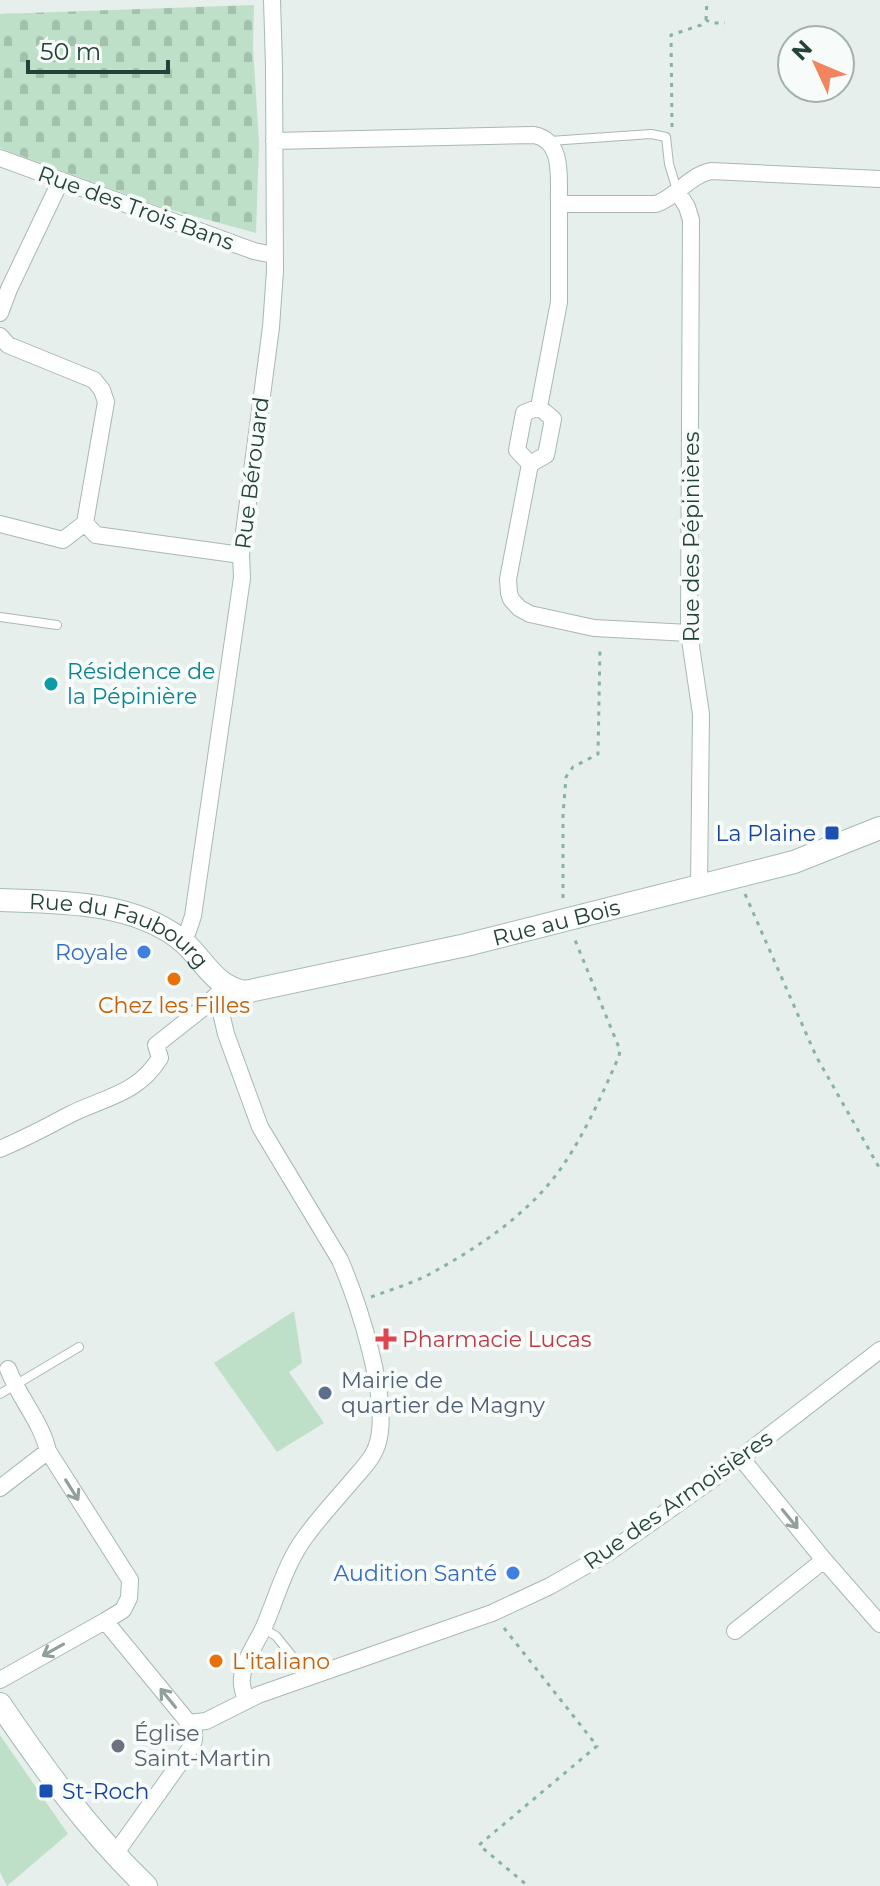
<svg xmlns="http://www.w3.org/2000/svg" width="880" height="1886" viewBox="0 0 880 1886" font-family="Montserrat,sans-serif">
	<defs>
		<pattern id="cemetery-stones" width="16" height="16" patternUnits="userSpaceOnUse" patternTransform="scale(2)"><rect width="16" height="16" fill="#bfe0c8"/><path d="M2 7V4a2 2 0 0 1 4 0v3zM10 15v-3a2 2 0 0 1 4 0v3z" fill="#a4c1ad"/></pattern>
	</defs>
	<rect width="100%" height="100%" fill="#e6efeb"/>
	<!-- cemetery -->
	<path fill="url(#cemetery-stones)" d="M254,5L253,48L259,143L256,233L161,207L0,148V14Z"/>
	<!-- park -->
	<path fill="#bfe0c8" d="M294,1311L302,1363L289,1372L324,1423L277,1452L214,1363Z
		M0,1735L68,1834L7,1886L0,1872Z"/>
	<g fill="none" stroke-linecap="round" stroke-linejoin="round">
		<!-- service casing -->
		<g stroke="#a8b8b2" stroke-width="10">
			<path id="service" d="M550,141L651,134L666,137L669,164L677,190
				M0,617L57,625
				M0,1394L79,1347
				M264,1629L276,1636L309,1677"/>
		</g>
		<!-- minor casing -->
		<g stroke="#a8b8b2" stroke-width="18">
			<path id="minor" d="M274,141L534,135C565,141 558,180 559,204H656C677,197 688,176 711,171L880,179
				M0,158L254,251L274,255
				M677,191L687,207L691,220L689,633L701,714L699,886
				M0,313L9,289L61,180
				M0,336L8,345L94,380L102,390L106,402L85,523
				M539,407L559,302V204
				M539,407L553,419L546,455L530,464L517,450L524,413Z
				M530,464L508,579L509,593L511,599L519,608L530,614L594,628L689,633
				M0,524L63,540L85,523L96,535L241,555
				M180,940L188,931L193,916L242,578L241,555L271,327L275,271L274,66L272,0
				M226,986L222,1017L226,1034L260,1127L340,1260C358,1302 390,1398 378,1442C374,1458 361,1470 351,1482C334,1502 315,1522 301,1543C284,1569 276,1599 264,1627C257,1642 244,1660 242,1677C241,1685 243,1692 246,1700
				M0,1149C23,1139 45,1128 67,1116C103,1097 136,1096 160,1058L156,1045L203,1008L226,986
				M8,1369C19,1398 41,1421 48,1451
				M741,1458L824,1560L880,1624
				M0,1488L48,1451L130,1580L129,1598L123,1610L105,1621L0,1680
				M105,1621L193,1728C195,1735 195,1740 192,1746L115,1854
				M735,1631L824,1560
				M189,1723L206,1721L258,1695L492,1613L550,1586L608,1553L717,1476L880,1350"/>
		</g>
		<!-- secondary casing -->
		<g stroke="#a4bbb3" stroke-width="24">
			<g id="secondary">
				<path id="s1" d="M0,900C58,902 131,901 180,939C204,958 212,986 245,992L466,945L794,862L880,828"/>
				<path d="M0,1704C43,1768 90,1832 146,1886"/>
			</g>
		</g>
		<!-- path -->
		<path stroke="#86b3a5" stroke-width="3" stroke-dasharray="4 6" stroke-linecap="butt" d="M706,20L707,0
			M672,127L671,35L701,25L706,20L712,23H725
			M745,894L816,1056L880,1169
			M563,898V815L566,777L573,767L598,754L600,647
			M371,1297C390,1290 410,1284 428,1275C474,1250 520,1220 553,1179C580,1145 602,1095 619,1056L620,1050L575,940
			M504,1628L597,1746L479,1845L528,1886"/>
		<!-- service -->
		<use href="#service" stroke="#fff" stroke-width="8"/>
		<!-- minor -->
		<use href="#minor" stroke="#fff" stroke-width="16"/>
		<!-- secondary -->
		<use href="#secondary" stroke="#fff" stroke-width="22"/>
	</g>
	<!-- one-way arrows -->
	<defs><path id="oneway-shaft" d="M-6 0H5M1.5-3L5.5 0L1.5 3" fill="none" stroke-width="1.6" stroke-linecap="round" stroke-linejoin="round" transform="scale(2)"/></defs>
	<g stroke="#92a09c">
		<use href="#oneway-shaft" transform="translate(72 1490) rotate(58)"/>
		<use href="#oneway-shaft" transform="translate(790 1519) rotate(51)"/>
		<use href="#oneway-shaft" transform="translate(53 1650) rotate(151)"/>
		<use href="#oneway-shaft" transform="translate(168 1698) rotate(-129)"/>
	</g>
	<!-- markers -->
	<circle fill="#0f9aa8" stroke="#f7fbf9" stroke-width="3" cx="51" cy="684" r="8"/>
	<g fill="#1a4fb4" stroke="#f7fbf9" stroke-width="3">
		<rect x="824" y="825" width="16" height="16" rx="4"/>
		<rect x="38" y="1783" width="16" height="16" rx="4"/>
	</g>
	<g fill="#3f7fe0" stroke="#f7fbf9" stroke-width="3">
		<circle cx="144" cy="952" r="8"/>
		<circle cx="513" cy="1573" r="8"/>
	</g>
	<g fill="#e8710a" stroke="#f7fbf9" stroke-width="3">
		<circle cx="174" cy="979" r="8"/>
		<circle cx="216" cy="1661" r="8"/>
	</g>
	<path fill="#e0444e" stroke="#f7fbf9" stroke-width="3" d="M382 1327h8v8h8v8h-8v8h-8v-8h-8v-8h8z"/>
	<circle fill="#5c6f8a" stroke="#f7fbf9" stroke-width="3" cx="325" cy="1393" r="8"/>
	<circle fill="#6b7280" stroke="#f7fbf9" stroke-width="3" cx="118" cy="1746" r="8"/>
	<g text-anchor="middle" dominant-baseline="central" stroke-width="8" stroke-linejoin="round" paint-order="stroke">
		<!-- street labels -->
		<g font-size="22" fill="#24423a" stroke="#f7fbf9">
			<text transform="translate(136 208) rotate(20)">Rue des Trois Bans</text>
			<text transform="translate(252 473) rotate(-83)">Rue Bérouard</text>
			<text transform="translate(691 537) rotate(-90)">Rue des Pépinières</text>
			<text stroke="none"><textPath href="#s1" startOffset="592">Rue au Bois</textPath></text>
			<text stroke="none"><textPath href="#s1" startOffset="126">Rue du Faubourg</textPath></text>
			<text transform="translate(678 1500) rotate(-35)">Rue des Armoisières</text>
		</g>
		<!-- culture labels -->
		<g font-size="22" fill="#0d838f" stroke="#f7fbf9" text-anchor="start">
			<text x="67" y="671">Résidence de<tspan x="67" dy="25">la Pépinière</tspan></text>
		</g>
		<!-- transit labels -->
		<g font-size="22" fill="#164399" stroke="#f7fbf9" text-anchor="end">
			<text x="816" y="833">La Plaine</text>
			<text x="62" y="1791" text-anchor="start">St-Roch</text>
		</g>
		<!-- shop labels -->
		<g font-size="22" fill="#366cbe" stroke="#f7fbf9" text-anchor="end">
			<text x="128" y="952">Royale</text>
			<text x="497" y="1573">Audition Santé</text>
		</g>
		<!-- food labels -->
		<g font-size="22" fill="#c56008" stroke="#f7fbf9">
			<text x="174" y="1005">Chez les Filles</text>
			<text x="232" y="1661" text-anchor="start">L'italiano</text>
		</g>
		<!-- health labels -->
		<g font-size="22" fill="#be3a42" stroke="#f7fbf9" text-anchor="start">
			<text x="402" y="1339">Pharmacie Lucas</text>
		</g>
		<!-- service labels -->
		<g font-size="22" fill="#4e5e75" stroke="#f7fbf9" text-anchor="start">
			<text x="341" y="1380">Mairie de<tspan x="341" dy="25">quartier de Magny</tspan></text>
		</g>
		<!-- worship labels -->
		<g font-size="22" fill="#5b616d" stroke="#f7fbf9" text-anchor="start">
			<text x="134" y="1733">Église<tspan x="134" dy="25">Saint-Martin</tspan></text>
		</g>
	</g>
	<!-- north arrow -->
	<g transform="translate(816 64) rotate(314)"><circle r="38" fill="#f7fbf9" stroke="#a3b1ad" stroke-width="2"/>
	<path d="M0-6L14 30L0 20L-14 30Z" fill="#f4845f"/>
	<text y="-12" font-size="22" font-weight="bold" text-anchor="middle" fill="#24423a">N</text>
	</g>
	<!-- scale -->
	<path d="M28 60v12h140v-12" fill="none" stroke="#24423a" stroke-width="4"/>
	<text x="40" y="60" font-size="24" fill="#24423a" stroke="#f7fbf9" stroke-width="6" paint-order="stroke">50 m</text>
</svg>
